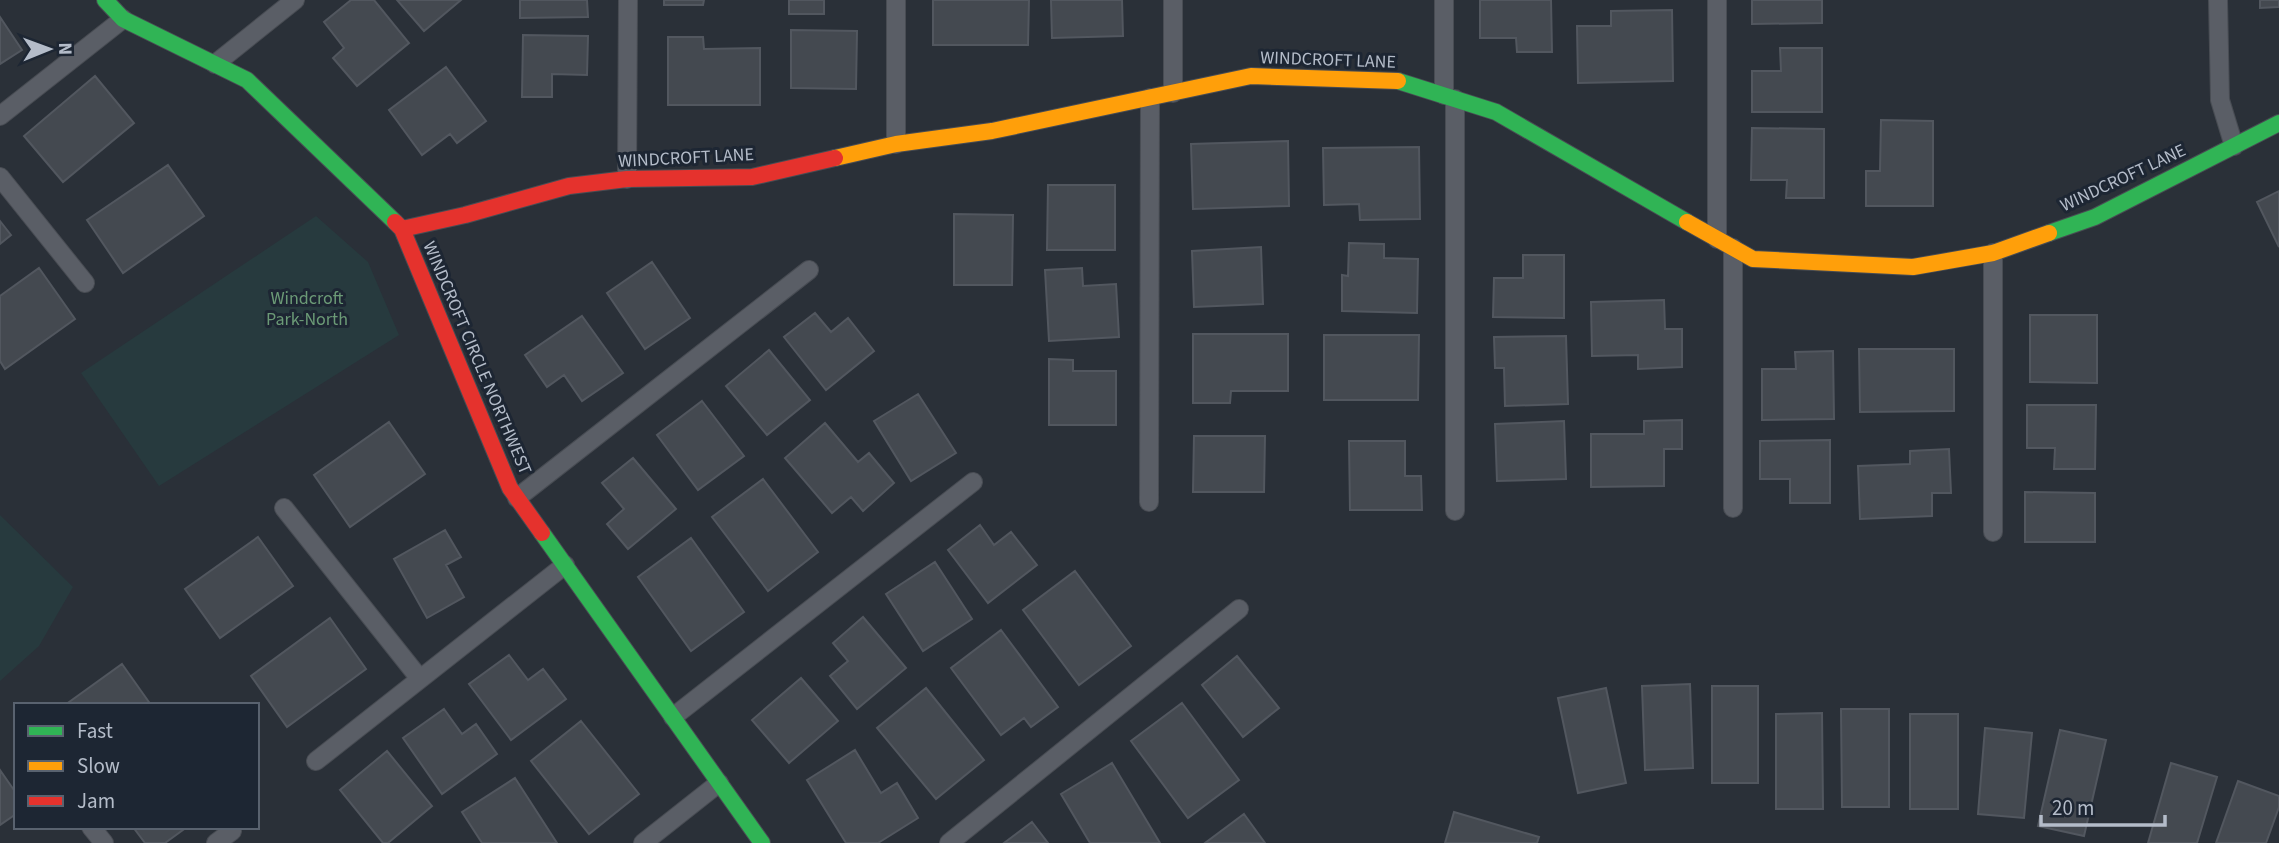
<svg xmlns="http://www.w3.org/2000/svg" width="2279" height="843" viewBox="0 0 2279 843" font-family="'Source Sans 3',sans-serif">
	<rect width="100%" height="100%" fill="#2a3038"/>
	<!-- green -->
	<path fill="#273a3e" d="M316,216L368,262L399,335L159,486L81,373Z
		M0,515L73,587L39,646L0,681Z"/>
	<!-- building -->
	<path fill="#444950" stroke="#52575f" stroke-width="2" d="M351,0H374L409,43L357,86L333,58L344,48L324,22Z
		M397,0H461L424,31Z
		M520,0H587L588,17L520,18Z
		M664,0H704L703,5H664Z
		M789,0H824V14H789Z
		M933,0H1029L1028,45H933Z
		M1051,0H1122L1123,36L1052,38Z
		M1480,0H1551L1552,52H1517L1516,38H1480Z
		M1752,0H1822V23L1752,24Z
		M2260,0H2279V7L2260,8Z
		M1672,10L1673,81L1578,83L1577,26H1611V11Z
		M0,17L22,50L0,64Z
		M791,30L857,31L856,89L791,88Z
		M523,35L588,36L587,75L552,74V97H522Z
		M668,37H703L704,49L760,48V105H668Z
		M1780,48H1822V112H1752V71H1781Z
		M446,67L486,121L457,143L450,134L422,155L389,110Z
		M95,76L134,123L63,182L24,136Z
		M1881,120L1933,121V206H1866V171H1880Z
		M1752,128L1824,129V198H1786L1787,180H1751Z
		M1288,141L1289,206L1193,209L1191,144Z
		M1419,147L1420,219L1360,220L1359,204L1324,205L1323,148Z
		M168,165L204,216L123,273L87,220Z
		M1048,185H1115V250H1047Z
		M2279,191V247L2257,202Z
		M954,214L1013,215L1012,285H954Z
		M0,221L11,235L0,244Z
		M1349,243L1384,244V258L1418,259L1417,313L1342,311V275L1348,276Z
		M1261,247L1263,304L1194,307L1192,251Z
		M1523,255H1564V318L1493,317L1494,278H1523Z
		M652,262L690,318L645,349L607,293Z
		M39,268L75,319L5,369L0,361V296Z
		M1082,268L1083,286L1116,284L1119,337L1049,341L1045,270Z
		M1664,300L1665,329H1682V367L1638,369V355L1592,356L1591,302Z
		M815,313L831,332L848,318L874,351L826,390L784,337Z
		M2030,315H2097V383L2030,382Z
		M582,316L623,373L582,401L564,375L547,387L525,355Z
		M1193,334H1288V391H1231L1230,403H1193Z
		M1324,335H1419L1418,400H1324Z
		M1566,336L1568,404L1505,406L1504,368H1495L1494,337Z
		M1859,349H1954V411L1860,412Z
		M769,350L810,400L767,435L726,386Z
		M1833,351L1834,419L1762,420V369H1796L1795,352Z
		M1049,359L1073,360V371H1116V425H1049Z
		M918,394L956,453L911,481L874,421Z
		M702,401L744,456L698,490L657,435Z
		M2027,405H2096L2095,469H2054L2055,448H2027Z
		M1682,420V449H1664V486L1591,487V434H1644V421Z
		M1564,421L1566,479L1497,481L1495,424Z
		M389,422L425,474L350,527L314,475Z
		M825,423L858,462L869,453L894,483L863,511L851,497L832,513L785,458Z
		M1194,436H1265L1264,492H1193Z
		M1830,440V503H1790V479H1760V441Z
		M1349,441H1405V476H1421L1422,510H1350Z
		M1949,449L1951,493H1932V516L1860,519L1858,466L1910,464V451Z
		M633,458L676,509L628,549L607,524L624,509L602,483Z
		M763,479L818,552L768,591L712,517Z
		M2025,492L2095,493V542H2025Z
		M980,525L994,545L1011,532L1037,565L988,603L948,550Z
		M445,530L461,557L446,565L464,597L427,618L394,559Z
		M258,537L293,586L220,638L185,589Z
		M691,538L744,612L691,651L638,577Z
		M935,562L972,619L923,651L886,594Z
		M1075,571L1131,646L1079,685L1023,610Z
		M863,617L906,668L857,709L830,676L848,661L833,643Z
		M330,618L366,669L287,727L251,676Z
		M1001,630L1058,707L1031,727L1024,718L1001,735L951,668Z
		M509,655L528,680L543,669L566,699L511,740L469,684Z
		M1237,656L1279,708L1243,737L1202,685Z
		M122,664L151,705H65Z
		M801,678L838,721L789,763L752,720Z
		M1690,684L1693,768L1645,770L1642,686Z
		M1712,686H1758V783H1712Z
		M926,688L984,760L936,799L877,728Z
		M1606,688L1626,783L1578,793L1558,698Z
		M1182,703L1239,780L1188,818L1131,741Z
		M444,709L462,734L476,724L497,754L442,794L403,738Z
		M1841,709H1889V807H1842Z
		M1822,713L1823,809H1776V714Z
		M1910,714H1958V809H1910Z
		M581,721L639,794L589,834L531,761Z
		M1985,728L2032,733L2024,818L1978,814Z
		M2060,730L2106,740L2084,836L2038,826Z
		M855,750L881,793L897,783L918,818L878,843H846L807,780Z
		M387,751L432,806L388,843H383L340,790Z
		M1112,763L1160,843H1090L1061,794Z
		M2171,763L2217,777L2197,843H2148Z
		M0,770L16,793V814L0,825Z
		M515,778L557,843H482L462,812Z
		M2238,781L2279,796V807L2266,843H2216Z
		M1454,812L1539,837L1537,843H1445Z
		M1244,814L1265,843H1205Z
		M1032,822L1048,843H1004Z
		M133,827H187L165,843H145Z"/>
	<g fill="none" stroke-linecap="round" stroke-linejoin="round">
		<!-- lane casing -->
		<g stroke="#484c53" stroke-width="20">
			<path id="lane" d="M1444,0V95
				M1717,0V239
				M2218,0L2220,100L2234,146
				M215,64L295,0
				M1173,93V0
				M0,116L123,19
				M896,144V0
				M0,177L85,283
				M627,179L628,0
				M1733,248V508
				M1993,253V532
				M517,498L809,270
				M1149,502L1150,98
				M284,508L420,679
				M1455,511V99
				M673,717L973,482
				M316,761L565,565
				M91,827L104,843
				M216,843L232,831
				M643,843L719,783
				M949,843L1239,609"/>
		</g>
		<!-- fast casing -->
		<g stroke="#484c53" stroke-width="18">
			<path id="fast" d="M105,0L123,19L247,80L395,222
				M1398,81L1496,112L1687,222
				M2049,233L2095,217L2279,123
				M542,533L762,843"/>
		</g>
		<!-- slow casing -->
		<g stroke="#484c53" stroke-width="18">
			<path id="slow" d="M835,158L896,144L992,131L1251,76L1398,81
				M1687,222L1753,259L1913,267L1993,253L2049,233"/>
		</g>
		<!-- jam casing -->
		<g stroke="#484c53" stroke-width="18">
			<path id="jam" d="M395,222L402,229L510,488L542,533
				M402,229L465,215L569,186L627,179L752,177L835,158"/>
		</g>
		<!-- lane -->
		<use href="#lane" stroke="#5a5e66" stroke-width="18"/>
		<!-- fast -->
		<use href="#fast" stroke="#30b455" stroke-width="16"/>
		<!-- slow -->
		<use href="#slow" stroke="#ff9f0a" stroke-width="16"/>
		<!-- jam -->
		<use href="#jam" stroke="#e5322d" stroke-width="16"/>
	</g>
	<g text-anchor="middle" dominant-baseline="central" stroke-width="6" stroke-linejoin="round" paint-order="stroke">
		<!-- street labels -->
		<g font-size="18" fill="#b4bcc9" stroke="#1d2633">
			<text transform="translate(1328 60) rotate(2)">WINDCROFT LANE</text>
			<text transform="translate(686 158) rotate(-3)">WINDCROFT LANE</text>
			<text transform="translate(2123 178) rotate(-25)">WINDCROFT LANE</text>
			<text transform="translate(477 358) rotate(67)">WINDCROFT CIRCLE NORTHWEST</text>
		</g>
		<!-- park labels -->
		<g font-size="18" fill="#6b9a76" stroke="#1d2633">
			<text x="307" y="298">Windcroft<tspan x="307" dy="21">Park-North</tspan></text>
		</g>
	</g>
	<!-- legend -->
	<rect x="14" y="703" width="245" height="126" fill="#1d2633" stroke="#59626f" stroke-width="2"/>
	<rect x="28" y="726" width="35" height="10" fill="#30b455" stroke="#59626f" stroke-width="2"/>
	<text x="77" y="738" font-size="21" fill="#b4bcc9">Fast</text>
	<rect x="28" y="761" width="35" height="10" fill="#ff9f0a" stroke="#59626f" stroke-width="2"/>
	<text x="77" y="773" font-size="21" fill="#b4bcc9">Slow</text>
	<rect x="28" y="796" width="35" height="10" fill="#e5322d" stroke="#59626f" stroke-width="2"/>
	<text x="77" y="808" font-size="21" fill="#b4bcc9">Jam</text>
	<!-- north arrow -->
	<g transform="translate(49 49) rotate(89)" stroke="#1d2633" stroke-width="5" paint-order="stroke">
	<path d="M0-5L12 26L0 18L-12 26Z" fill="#b4bcc9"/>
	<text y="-10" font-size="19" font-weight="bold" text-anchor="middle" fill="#b4bcc9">N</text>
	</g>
	<!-- scale -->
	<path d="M2041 815v10h124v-10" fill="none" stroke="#b4bcc9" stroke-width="3.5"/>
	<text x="2052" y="815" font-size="21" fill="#b4bcc9" stroke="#1d2633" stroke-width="5" paint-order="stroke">20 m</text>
</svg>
